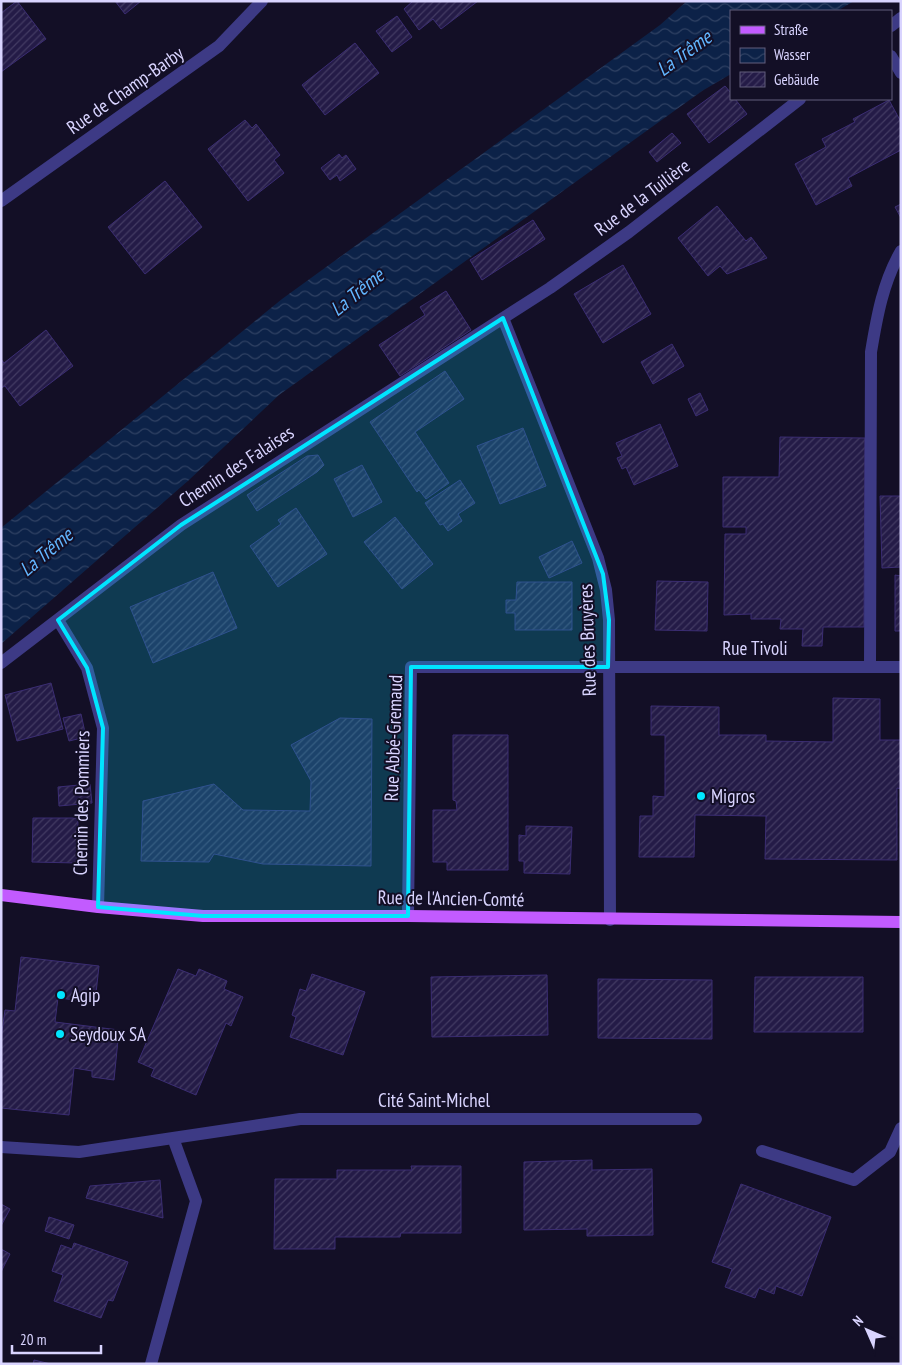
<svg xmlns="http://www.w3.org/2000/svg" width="902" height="1365" viewBox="0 0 902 1365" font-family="'PT Sans Narrow',sans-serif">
	<defs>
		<pattern id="water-waves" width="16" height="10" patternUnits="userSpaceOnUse" patternTransform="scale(1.25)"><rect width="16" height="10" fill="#0c2248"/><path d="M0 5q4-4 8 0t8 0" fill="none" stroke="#2f4163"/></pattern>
		<pattern id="building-hatch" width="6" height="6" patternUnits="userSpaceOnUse" patternTransform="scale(1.25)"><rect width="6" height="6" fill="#241b47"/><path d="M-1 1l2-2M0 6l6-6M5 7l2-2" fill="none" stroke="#433b63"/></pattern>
	</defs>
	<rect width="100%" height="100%" fill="#130f26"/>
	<!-- water -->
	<path fill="url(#water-waves)" d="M687,1H854L837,11H731V74L702,91L279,395L189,480L1,644V528L282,299L660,25Z"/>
	<!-- building -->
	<path fill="url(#building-hatch)" stroke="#3b2d73" d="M17,1L46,39L1,72V13Z
		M115,1H141L125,14Z
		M413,1H478L441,29L433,19L419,30L404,9Z
		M397,16L412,37L392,52L376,31Z
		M355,43L379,73L325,115L302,85Z
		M725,86L731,93V99H735L747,114L709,143L687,114Z
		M889,100L901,122V150L848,178L852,186L816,205L795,164L826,147L822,139L855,122L853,119Z
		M245,120L252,128L256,124L280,155L274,160L284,173L248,201L208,149Z
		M672,133L681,143L657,162L649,152Z
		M339,154L342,158L346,155L356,169L340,181L337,175L330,180L321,168Z
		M165,181L202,227L145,274L108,227Z
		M901,204V218L895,207Z
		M717,206L746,241L751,237L767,258L727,274L720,266L708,276L678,238Z
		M533,220L545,239L482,280L470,260Z
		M623,265L651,314L603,343L574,294Z
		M446,291L471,330L400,376L379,345L425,315L420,307Z
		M46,330L73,366L20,406L5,386L1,388V359L4,363Z
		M672,344L684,366L653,384L641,362Z
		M445,371L464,399L415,432L449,483L426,499L419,490L417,492L370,422Z
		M700,393L708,410L696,416L688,399Z
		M660,424L678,466L634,485L626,467L622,469L617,458L622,456L616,443Z
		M523,428L546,486L500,504L477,446Z
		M780,437L865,438L864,627H823L822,646H802L803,629H780L781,619H751V614L724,615L725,534H746V527H723V477H779Z
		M318,455L324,465L317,472L257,511L247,495L307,456Z
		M362,465L382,502L353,517L334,479Z
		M460,480L475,503L458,514L462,521L448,531L443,524L440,525L425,503Z
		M880,496H901V567L882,568Z
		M296,508L327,554L278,587L250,546L281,524L278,520Z
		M395,517L433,564L402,589L364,542Z
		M572,541L582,563L549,578L539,557Z
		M213,572L237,628L153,663L130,607Z
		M895,575L901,576V631H895Z
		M657,581L708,582L707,631L655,630Z
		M517,582H572V630H515V613H506V600H516Z
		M51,683L63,729L17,741L5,695Z
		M833,698L880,699V740H901V789L897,788V860L765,859L766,816L695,815L694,857H639L640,816H653V796L665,797V735H651V706L719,707V735H766V741L833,742Z
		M81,714L86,737L69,741L63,718Z
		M340,718L372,719L371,866L263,864L214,854L209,862L141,861L143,801L214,784L243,810L310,811L311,781L291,745Z
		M453,735H508V870H447V862H433V810H457L456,801L453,800Z
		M90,784L92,803L59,806L58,787Z
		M33,818H78L77,863L32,862Z
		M526,826L572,827L570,874L524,873V861H519V835L526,836Z
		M21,957L99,966L95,1002L58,998L55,1022L119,1030L114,1080L92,1077V1071L74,1068L69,1115L1,1108V1038L5,1010L15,1011Z
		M178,969L196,976L199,969L227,981L224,989L243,997L231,1026L226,1023L196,1095L151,1076L154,1069L138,1062Z
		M312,974L365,992L343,1055L290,1037L296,1017L292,1015L300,989L306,991Z
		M547,975L548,1035L432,1037L431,977Z
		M755,977H863V1032H754Z
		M598,979L712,980V1039L598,1038Z
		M592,1160V1170L652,1169L653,1235L587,1236V1229L524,1230V1162Z
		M411,1166H461V1233H401L400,1237H335V1249H274L275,1179H337V1170H412Z
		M160,1180L163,1218L86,1198L90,1186Z
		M741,1184L831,1217L802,1296L776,1286L774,1294L759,1288L755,1298L725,1287L732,1269L712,1262Z
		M1,1204L10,1209L1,1226Z
		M49,1217L74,1225L69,1239L45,1231Z
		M74,1243L128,1262L113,1301L108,1300L101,1318L54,1301L63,1275L52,1271L61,1245L72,1249Z
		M1,1249L10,1254L1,1272Z
		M34,1360L51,1364H33Z"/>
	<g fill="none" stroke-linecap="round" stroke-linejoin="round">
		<!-- minor -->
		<path stroke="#3d3a85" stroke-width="12" d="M891,26L901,18
			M891,56L901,73
			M1,201L219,46L262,1
			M503,318L598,558L606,590L609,620L610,920
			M58,620L87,668L103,728L98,907
			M1,663L181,525L550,288L629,232L800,99
			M870,667L871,352C877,316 883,282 901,251
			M408,916L411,667H901
			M1,1147L79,1152L300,1119H696
			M762,1151L854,1180L890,1152L901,1128
			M151,1364L196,1201L173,1138"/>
		<!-- major -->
		<path stroke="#c25bff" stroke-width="12" d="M1,895L98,907L203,916H408L901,922"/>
	</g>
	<!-- marked area -->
	<path fill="#00e5ff" fill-opacity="0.2" stroke="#00e5ff" stroke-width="4" stroke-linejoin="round" d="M503,318L603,574L609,620L608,667H411L408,916H203L98,907L103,728L87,668L58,620L181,525Z"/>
	<!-- markers -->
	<g fill="#00e5ff" stroke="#130f26" stroke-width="2">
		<circle cx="701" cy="796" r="5"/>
		<circle cx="61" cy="995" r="5"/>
		<circle cx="60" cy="1034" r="5"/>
	</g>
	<g text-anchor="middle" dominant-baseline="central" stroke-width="4" stroke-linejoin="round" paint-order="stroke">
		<!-- street labels -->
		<g font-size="19" fill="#d9d4ff" stroke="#130f26">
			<text transform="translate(125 90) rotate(-35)">Rue de Champ-Barby</text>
			<text transform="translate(642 197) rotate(-37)">Rue de la Tuilière</text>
			<text transform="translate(236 466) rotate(-33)">Chemin des Falaises</text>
			<text transform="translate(587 640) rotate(-92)">Rue des Bruyères</text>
			<text x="755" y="648">Rue Tivoli</text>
			<text transform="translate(393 738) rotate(-88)">Rue Abbé-Gremaud</text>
			<text transform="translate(81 803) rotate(-89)">Chemin des Pommiers</text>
			<text transform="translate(451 898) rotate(1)">Rue de l'Ancien-Comté</text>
			<text x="434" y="1100">Cité Saint-Michel</text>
		</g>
		<!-- poi labels -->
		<g font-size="19" fill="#d9d4ff" stroke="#130f26" text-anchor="start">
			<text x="711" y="796">Migros</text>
			<text x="71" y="995">Agip</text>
			<text x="70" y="1034">Seydoux SA</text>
		</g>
		<!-- water labels -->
		<g font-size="20" font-style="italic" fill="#62b6ff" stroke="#130f26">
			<text transform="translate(684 53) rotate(-36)">La Trême</text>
			<text transform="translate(357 292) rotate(-39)">La Trême</text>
			<text transform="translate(46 552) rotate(-40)">La Trême</text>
		</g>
	</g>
	<!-- border -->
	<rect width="902" height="1365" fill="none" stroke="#d9d4ff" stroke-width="5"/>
	<!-- legend -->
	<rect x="730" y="10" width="162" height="90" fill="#130f26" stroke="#625e7d"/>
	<rect x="740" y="26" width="25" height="8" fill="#c25bff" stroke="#625e7d"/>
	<text x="774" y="35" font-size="15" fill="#d9d4ff">Straße</text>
	<rect x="740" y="48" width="25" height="15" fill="url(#water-waves)" stroke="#625e7d"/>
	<text x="774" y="60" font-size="15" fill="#d9d4ff">Wasser</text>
	<rect x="740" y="72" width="25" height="15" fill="url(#building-hatch)" stroke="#625e7d"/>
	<text x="774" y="85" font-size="15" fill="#d9d4ff">Gebäude</text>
	<!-- north arrow -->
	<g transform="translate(867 1330) rotate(315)" stroke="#130f26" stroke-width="4" paint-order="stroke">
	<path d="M0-4L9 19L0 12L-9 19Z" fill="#d9d4ff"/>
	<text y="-8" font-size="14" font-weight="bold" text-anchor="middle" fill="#d9d4ff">N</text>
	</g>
	<!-- scale -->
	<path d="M12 1345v8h89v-8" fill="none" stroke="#d9d4ff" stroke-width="2.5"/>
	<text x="20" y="1345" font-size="15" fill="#d9d4ff" stroke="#130f26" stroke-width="4" paint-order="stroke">20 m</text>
</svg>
